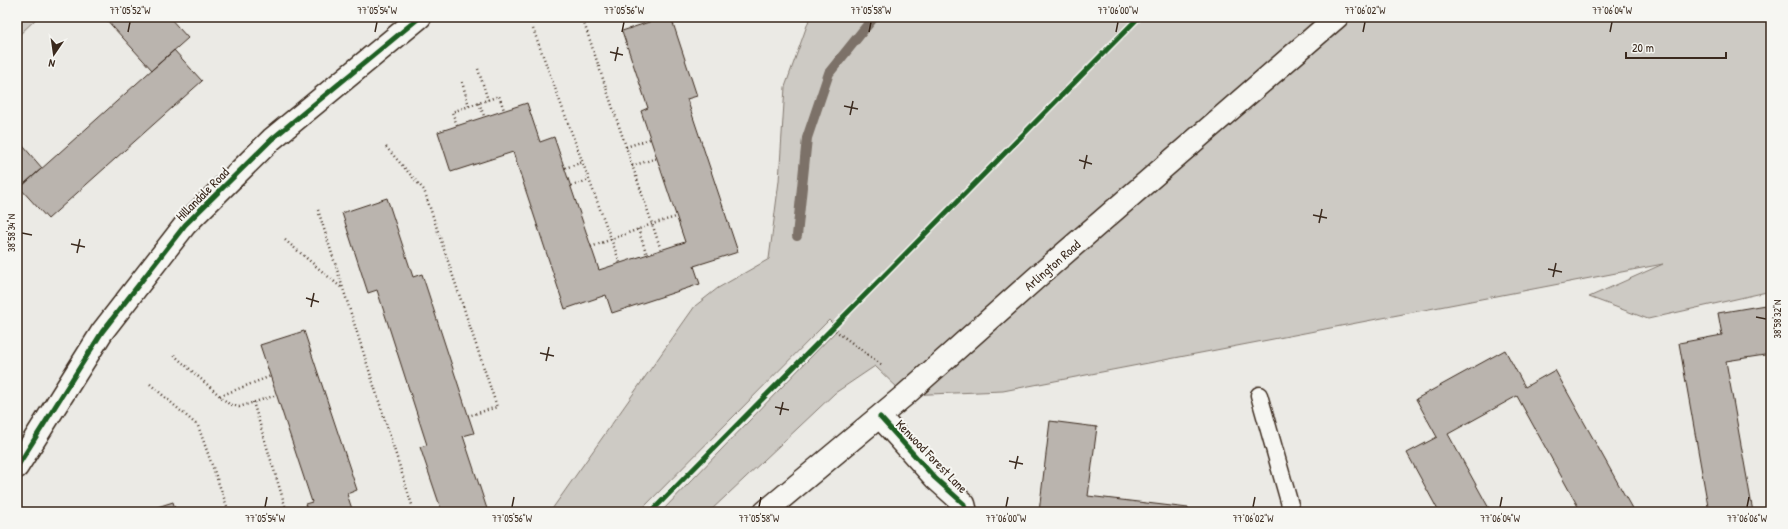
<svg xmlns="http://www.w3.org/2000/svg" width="1788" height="529" viewBox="0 0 1788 529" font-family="'Patrick Hand',sans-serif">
	<rect width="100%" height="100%" fill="#ebeae5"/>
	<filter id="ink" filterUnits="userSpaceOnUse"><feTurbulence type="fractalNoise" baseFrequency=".025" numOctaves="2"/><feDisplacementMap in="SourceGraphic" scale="8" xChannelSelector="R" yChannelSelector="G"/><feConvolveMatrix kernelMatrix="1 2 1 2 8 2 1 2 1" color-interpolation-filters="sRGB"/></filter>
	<g filter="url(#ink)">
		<!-- green -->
		<path fill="#cdcac4" stroke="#847a71" d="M17,17H38L17,37Z
			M810,17H1771V291L1648,319L1589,297L1663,264L1003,391L905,395L875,366L835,393L709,512H661L838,329L829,320L639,512H550L695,306L718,288L769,259L779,181L785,87Z"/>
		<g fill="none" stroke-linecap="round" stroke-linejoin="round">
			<!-- stream -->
			<path stroke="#7c7167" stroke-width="10" d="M797,236L807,138L829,73L874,17"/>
		</g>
		<!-- building -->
		<path fill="#bab4ae" stroke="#3b2a1e" d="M104,17H169L188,38L152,70Z
			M664,17H671L697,96L687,99L738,252L694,266L700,284L612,313L606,295L565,309L513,152L451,172L438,132L527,103L540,142L554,137L599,270L685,242L641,111L648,108L622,31Z
			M174,50L202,81L48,219L20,188Z
			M17,139L42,168L17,190Z
			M387,198L413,277L422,274L474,433L463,436L488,512H442L420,447L427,445L377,290L368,293L342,213Z
			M1771,304V354L1726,361L1753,512H1709L1679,343L1722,335L1718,313Z
			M304,331L357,490L347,494L353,512H308L305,504L312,502L260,345Z
			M1505,350L1525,387L1555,370L1634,512H1581L1517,396L1448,434L1491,512H1439L1407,453L1437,437L1416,399Z
			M1050,421L1097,427L1088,496L1188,508V512H1039Z
			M173,502L176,512H142Z"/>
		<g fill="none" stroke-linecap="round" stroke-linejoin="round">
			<!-- lane casing -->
			<g stroke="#3b2a1e" stroke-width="19">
				<path id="lane" d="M1259,395L1292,512"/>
			</g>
			<!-- street casing -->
			<g stroke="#3b2a1e" stroke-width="25">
				<path id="street" d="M880,417L935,478L964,504L966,512
					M17,467L102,332L185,225L272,139L420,17"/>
			</g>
			<!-- secondary casing -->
			<g stroke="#3b2a1e" stroke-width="25">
				<path id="secondary" d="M765,512L905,395L1035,279L1337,17"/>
			</g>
			<!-- path -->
			<path stroke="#3b2a1e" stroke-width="2.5" stroke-dasharray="1 3" stroke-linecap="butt" d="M582,17L661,250
				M533,29L620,263
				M478,69L488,100
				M462,82L469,106
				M479,103L484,116
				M457,125L452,112L499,96L504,110
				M386,147L424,190L497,407L468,416
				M626,147L650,139
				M632,166L657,158
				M565,168L583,162
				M571,186L589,180
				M318,210L412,505
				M638,229L647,255
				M285,240L343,289
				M591,247L652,224L676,217
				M832,328L883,366
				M174,355L229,404L239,407L277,395
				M150,384L198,426L229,512
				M220,396L271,376
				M253,402L287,512"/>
			<!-- lane -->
			<use href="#lane" stroke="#f6f6f2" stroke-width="16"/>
			<!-- street -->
			<use href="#street" stroke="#f6f6f2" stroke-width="22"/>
			<!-- secondary -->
			<use href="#secondary" stroke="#f6f6f2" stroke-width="22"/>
			<!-- cycleway casing -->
			<g stroke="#f6f6f2" stroke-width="8">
				<path id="cycleway" d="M880,417L935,478L964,504L966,512
					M17,467L102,332L185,225L272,139L420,17
					M651,512L1139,17"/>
			</g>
			<!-- cycleway -->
			<use href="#cycleway" stroke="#1b5e20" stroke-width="5"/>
		</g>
	</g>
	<!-- ticks -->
	<path fill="none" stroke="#3b2a1e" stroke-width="1.5" d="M128,32L130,22M375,32L377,22M622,32L624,22M869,32L871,22M1116,32L1118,22M1363,32L1365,22M1610,32L1612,22M610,52L623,55M615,61L618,47M844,106L858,109M850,115L853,101M1079,160L1092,164M1084,169L1087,155M1313,215L1327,218M1319,223L1322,209M22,233L32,235M71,244L85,247M77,253L80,239M1548,269L1562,272M1553,277L1556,263M306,298L319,302M311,307L314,293M1756,317L1766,319M540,353L554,356M546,361L549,347M775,407L789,410M780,415L783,402M1009,461L1023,464M1015,469L1018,456M265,507L267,497M512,507L514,497M759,507L761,497M1006,507L1008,497M1253,507L1255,497M1500,507L1502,497M1747,507L1749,497"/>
	<g text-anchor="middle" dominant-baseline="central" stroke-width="4" stroke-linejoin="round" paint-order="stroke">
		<!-- street labels -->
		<g font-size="13" fill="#3b2a1e" stroke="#f6f6f2">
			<text transform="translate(202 194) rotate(-45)">Hillandale Road</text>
			<text transform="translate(1052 265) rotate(-41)">Arlington Road</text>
			<text transform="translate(932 456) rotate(46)">Kenwood Forest Lane</text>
		</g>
	</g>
	<!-- margin -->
	<rect width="1788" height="529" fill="none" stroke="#f6f6f2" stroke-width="44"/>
	<!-- north arrow -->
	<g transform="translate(54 54) rotate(193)" stroke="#f6f6f2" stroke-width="3" paint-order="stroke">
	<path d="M0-3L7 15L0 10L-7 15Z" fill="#3b2a1e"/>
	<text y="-6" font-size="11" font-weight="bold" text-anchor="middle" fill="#3b2a1e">N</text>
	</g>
	<!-- scale -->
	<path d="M1626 52v6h100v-6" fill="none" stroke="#3b2a1e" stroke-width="2"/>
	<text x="1632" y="52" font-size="12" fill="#3b2a1e" stroke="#f6f6f2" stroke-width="3" paint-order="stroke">20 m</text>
	<rect x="22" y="22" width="1744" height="485" fill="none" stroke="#3b2a1e" stroke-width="1.5"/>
	<g font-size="10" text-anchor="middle" fill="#3b2a1e">
		<text x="130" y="14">77°05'52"W</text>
		<text x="377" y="14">77°05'54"W</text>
		<text x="624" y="14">77°05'56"W</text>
		<text x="871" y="14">77°05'58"W</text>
		<text x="1118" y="14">77°06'00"W</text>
		<text x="1365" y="14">77°06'02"W</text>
		<text x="1612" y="14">77°06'04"W</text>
		<text transform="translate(11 233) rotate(-90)" y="4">38°58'34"N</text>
		<text transform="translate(1777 319) rotate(-90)" y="4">38°58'32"N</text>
		<text x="265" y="522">77°05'54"W</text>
		<text x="512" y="522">77°05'56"W</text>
		<text x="759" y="522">77°05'58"W</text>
		<text x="1006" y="522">77°06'00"W</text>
		<text x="1253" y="522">77°06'02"W</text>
		<text x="1500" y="522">77°06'04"W</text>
		<text x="1747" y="522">77°06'06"W</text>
	</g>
</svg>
